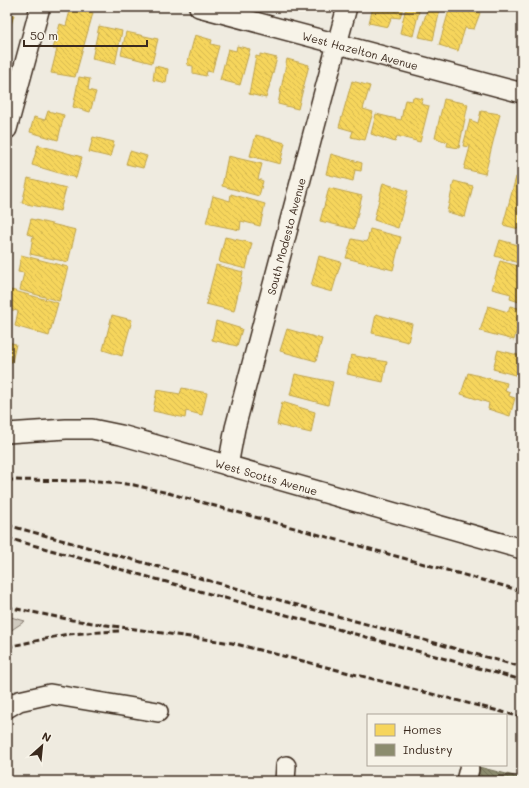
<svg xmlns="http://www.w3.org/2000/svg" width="529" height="788" viewBox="0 0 529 788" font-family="Mali,sans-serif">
	<defs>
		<pattern id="homes-back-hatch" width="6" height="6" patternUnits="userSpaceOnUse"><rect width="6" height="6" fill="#f6d55c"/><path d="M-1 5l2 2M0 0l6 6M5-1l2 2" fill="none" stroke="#d4b750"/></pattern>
		<pattern id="industry-back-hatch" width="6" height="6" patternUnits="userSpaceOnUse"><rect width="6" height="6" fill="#8c8c6e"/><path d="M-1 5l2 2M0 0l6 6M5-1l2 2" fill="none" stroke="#74735a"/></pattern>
	</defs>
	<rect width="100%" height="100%" fill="#efebe0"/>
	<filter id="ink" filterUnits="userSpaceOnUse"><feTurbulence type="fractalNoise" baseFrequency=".025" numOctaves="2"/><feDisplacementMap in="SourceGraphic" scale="8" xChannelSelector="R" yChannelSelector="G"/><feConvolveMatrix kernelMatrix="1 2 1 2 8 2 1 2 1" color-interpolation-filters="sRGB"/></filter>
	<g filter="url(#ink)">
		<!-- green -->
		<path fill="#d1cbc0" stroke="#867a6f" d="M7,616L25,621L7,633Z"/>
		<!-- homes -->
		<path fill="url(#homes-back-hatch)" stroke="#bea249" d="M71,7L93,13L75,77L51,73L57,49H53L60,24L66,26Z
			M373,7H403L400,18L392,17L388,27L369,23Z
			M406,7H420L413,36L400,33Z
			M428,7L440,10L433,40L419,37Z
			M450,7L480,13L474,29L465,28L458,51L439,45Z
			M7,14L14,15L7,38Z
			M99,26L122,31L115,64L92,59Z
			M126,32L158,39L152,63L121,55Z
			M195,35L212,40L211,44L219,46L212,72L207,71L206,76L193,73V66L187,65Z
			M237,46L250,49L240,85L220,80L228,49L236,51Z
			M260,54L277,58L266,98L249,94L256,56L260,57Z
			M287,59L309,65L298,109L278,104Z
			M155,66L168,69L166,83L153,80Z
			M79,77L90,79L88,90L96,92L90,112L73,107Z
			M352,81L370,86L363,109L373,112L365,140L351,137L353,131L339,127Z
			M413,97L423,99L421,104L429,106L420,142L397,136L395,142L371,134L376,114L401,120L405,100L412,101Z
			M444,99L468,104L459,148L447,146L448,142L435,138Z
			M48,111L64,115L58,140L30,132L34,117L45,120Z
			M481,111L500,114L485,174L464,169L470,147L463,146L470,120L478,123Z
			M256,135L285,143L280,164L250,156Z
			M93,137L114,142L110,157L89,152Z
			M38,145L82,157L76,178L32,165Z
			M130,151L147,156L143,168L126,164Z
			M331,154L362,163L361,171L355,170L353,181L326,174Z
			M228,156L262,164L258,179L263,181L259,196L222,186Z
			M516,177L522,178V218L519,229L503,225Z
			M28,178L66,188L60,211L22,203Z
			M454,181L473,186L465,217L447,212Z
			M383,183L408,191L398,228L374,220Z
			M329,188L362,196L354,229L320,221Z
			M231,194L265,204L260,226L241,221L240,230L206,223L213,196L230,201Z
			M31,219L76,230L68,262L30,254L33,236L27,234Z
			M370,229L401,237L393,270L346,258L352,239L367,242Z
			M225,237L252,243L246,269L219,262Z
			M500,240L522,246V264L495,256Z
			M21,255L68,267L59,301L20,290L24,273L18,272Z
			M319,256L341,262L332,292L311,286Z
			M500,261L522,267V303L510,299L511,294L492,289Z
			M216,265L243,272L234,311L206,304Z
			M11,290L58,303L49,336L15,326L18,311L7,309Z
			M488,306L508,312L510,306L522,309V334L516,332L514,340L480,331Z
			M376,314L412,324L408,342L372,333Z
			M112,315L132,320L122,356L103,350Z
			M216,321L242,329L237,346L212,340Z
			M287,329L322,339L316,361L280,351Z
			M7,342L16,344L12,362L7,361Z
			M498,350L522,356V377L493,369Z
			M351,355L387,362L383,382L347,374Z
			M468,373L507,383L505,391L510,393L509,396L515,398L510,416L488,409L489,403L461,394Z
			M295,374L333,382L328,405L290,395Z
			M182,388L207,393L202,415L186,411L185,418L153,411L157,390L180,394Z
			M282,402L315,412L311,433L277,425Z"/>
		<!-- industry -->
		<path fill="url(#industry-back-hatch)" stroke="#746f56" d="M475,766L522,778V781H472Z"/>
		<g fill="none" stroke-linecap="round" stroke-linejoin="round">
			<!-- minor casing -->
			<g stroke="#3b2a1e" stroke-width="22">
				<g id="minor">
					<path id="s1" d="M199,7L522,93"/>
					<path d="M7,129L40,7"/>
					<path id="s2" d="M7,433L66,429H92L121,435L522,549"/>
					<path id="s3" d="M228,466L235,428C272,287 309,147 347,7"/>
					<path d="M7,708L19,701L50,694L158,712"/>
					<path d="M285,781L286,766"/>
					<path d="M466,781L469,769"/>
				</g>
			</g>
			<!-- minor -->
			<use href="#minor" stroke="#f7f3e8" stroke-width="19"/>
			<!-- rail -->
			<path stroke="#3b2a1e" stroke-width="3" stroke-dasharray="6 3" stroke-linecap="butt" d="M7,480L99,481L134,485L168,493L522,591
				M7,525L522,667
				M7,538L522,680
				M7,607L72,620L232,643L522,717
				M7,647L68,634L119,631"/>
		</g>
	</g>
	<g text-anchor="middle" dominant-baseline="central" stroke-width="4" stroke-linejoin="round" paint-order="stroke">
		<!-- street labels -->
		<g font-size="11" fill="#3b2a1e" stroke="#f7f3e8">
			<text stroke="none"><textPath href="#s1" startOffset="167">West Hazelton Avenue</textPath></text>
			<text stroke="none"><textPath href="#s3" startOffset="237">South Modesto Avenue</textPath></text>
			<text stroke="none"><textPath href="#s2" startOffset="266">West Scotts Avenue</textPath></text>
		</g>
	</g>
	<!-- margin -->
	<rect width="529" height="788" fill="none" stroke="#f7f3e8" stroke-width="24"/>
	<rect x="12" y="12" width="505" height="764" fill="none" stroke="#3b2a1e" stroke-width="1.5" filter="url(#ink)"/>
	<!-- legend -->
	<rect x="367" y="714" width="140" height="52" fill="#f7f3e8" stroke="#aca397"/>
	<rect x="375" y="724" width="20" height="12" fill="#f6d55c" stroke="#aca397"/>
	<text x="403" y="734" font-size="12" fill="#3b2a1e">Homes</text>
	<rect x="375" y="744" width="20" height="12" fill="#8c8c6e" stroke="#aca397"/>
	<text x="403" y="754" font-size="12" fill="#3b2a1e">Industry</text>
	<!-- north arrow -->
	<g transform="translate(42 746) rotate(27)" stroke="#f7f3e8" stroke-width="3" paint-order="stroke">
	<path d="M0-3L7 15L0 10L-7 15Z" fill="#3b2a1e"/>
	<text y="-6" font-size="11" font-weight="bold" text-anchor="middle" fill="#3b2a1e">N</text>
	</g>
	<!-- scale -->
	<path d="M24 40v6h123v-6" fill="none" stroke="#3b2a1e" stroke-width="2"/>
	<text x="30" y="40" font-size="12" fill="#3b2a1e" stroke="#f7f3e8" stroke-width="3" paint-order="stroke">50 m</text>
</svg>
